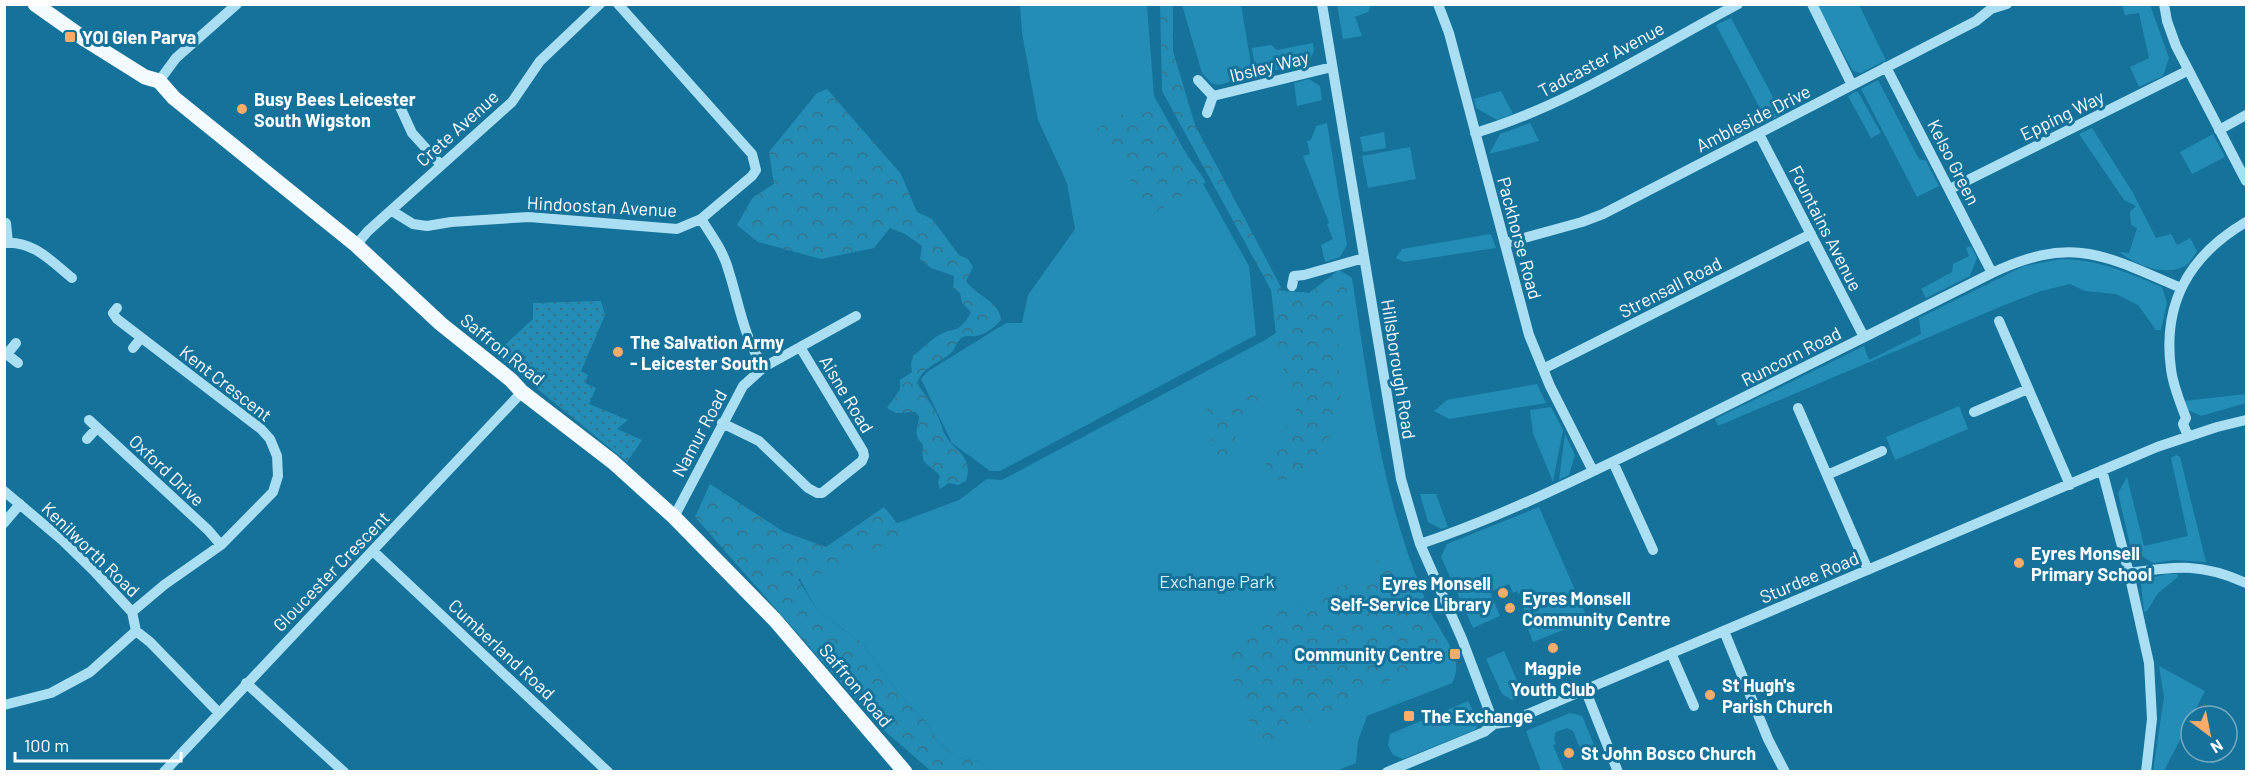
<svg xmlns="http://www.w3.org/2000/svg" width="2251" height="776" viewBox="0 0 2251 776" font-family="Barlow,sans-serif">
	<defs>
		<pattern id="forest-crowns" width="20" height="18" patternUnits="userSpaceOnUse" patternTransform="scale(1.5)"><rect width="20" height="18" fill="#248db6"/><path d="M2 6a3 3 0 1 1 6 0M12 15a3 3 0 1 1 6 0" fill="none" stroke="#34738c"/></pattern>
		<pattern id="garden-dots" width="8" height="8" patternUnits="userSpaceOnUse" patternTransform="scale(1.5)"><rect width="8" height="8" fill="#248db6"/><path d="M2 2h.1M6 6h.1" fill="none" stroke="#34738c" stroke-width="1.8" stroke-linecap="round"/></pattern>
	</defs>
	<rect width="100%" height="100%" fill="#15729a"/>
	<!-- green -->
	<path fill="#248db6" d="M1020,5H1147L1154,96L1249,266L1256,335L1000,471H990L952,443L921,379L927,372L1006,323H1022L1028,295L1075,229L1067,183L1038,120L1022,33Z
		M1182,5H1241L1253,76L1218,85L1211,83L1202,73Z
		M1337,5H1371L1368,12L1355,17L1362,36L1343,39Z
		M1817,5H1859L1886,60L1861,73L1853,71Z
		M2122,5H2150L2169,58L2163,76L2139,87L2130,67L2149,58L2139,13L2125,15Z
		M1731,18L1782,114L1732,140L1727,131L1762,112L1716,25Z
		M1313,43L1314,50L1309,62L1256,75L1252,48L1271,45L1277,50Z
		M1309,79L1320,86L1322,100L1297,106L1294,83Z
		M1878,80L1919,159L1926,161L1939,186L1917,197L1861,89Z
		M1501,91L1513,114L1497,120L1476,108L1474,99Z
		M1855,92H1858L1881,133L1871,138L1848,96Z
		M1327,123L1347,245L1340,257L1325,262L1321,245L1333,239L1327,224L1329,223L1303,156L1310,154L1307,141L1311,140L1316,126Z
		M1530,123L1539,141L1489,154L1500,134Z
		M2092,128L2133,193L2156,238L2171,234L2177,245L2190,238L2197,251C2194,256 2190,263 2185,266C2165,277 2136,265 2119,252L2129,253L2137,228L2131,225L2130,212L2136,206L2124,200L2079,134Z
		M1384,132L1386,148L1363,152L1360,137Z
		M2213,134L2225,157L2192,174L2180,152Z
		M1410,147L1416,179L1368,188L1362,156Z
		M1491,234L1496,248L1404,262L1396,258L1402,249Z
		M1971,246L1977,258L1970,276L1926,298L1921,289L1952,272L1953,264L1969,256L1966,248Z
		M2061,259C2098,259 2128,273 2162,287L2167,303L2161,330H2156L2138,305L2116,294L2085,291L2070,284L2041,291L2007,304L1718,426L1715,419L1864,346L1869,360L1921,334L1919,318L2024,266Z
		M1339,270L1352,278C1368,383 1381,492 1422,591C1426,603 1431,614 1437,625C1448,643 1464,662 1452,683L1367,716L1358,741L1356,763L1336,771H987L981,761L957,758L938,742L926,722L897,691L862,643L817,610L791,563L959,500L987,479L1002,480L1265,340L1276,333L1272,290L1309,293Z
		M1537,384L1546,403L1449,419L1434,411L1447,400Z
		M2246,394V403L2201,416L2188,410L2184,401Z
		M1959,406L1968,429L1895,460L1886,437Z
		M1551,407L1563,430L1553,482L1533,433L1530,410Z
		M1565,434L1575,455L1569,475L1559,480Z
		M2176,455L2180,457L2206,562L2175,560L2153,563L2131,549L2118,493L2127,477L2144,546L2188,536L2171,458Z
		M1420,494H1436L1448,527L1441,529L1428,522Z
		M1539,507L1588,620L1533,642L1526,624L1529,622L1520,601L1528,597L1525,591L1518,594L1517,591L1513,593L1509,584L1490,592L1500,616L1473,628L1441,557L1447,544Z
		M2167,574H2178V577L2158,593L2147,611L2144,612L2141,584L2146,579Z
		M1504,651L1523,694L1512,700L1502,694L1486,659Z
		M2159,666L2205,691L2164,771H2153L2164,697Z
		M1468,701L1479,723L1475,730L1403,759L1393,755L1388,745L1390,734Z
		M1570,713L1582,716L1598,754L1585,761L1573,731L1567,728L1556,732L1554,739L1556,744L1553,745L1564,771H1541L1526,731Z"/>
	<!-- forest -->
	<path fill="url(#forest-crowns)" d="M1160,5H1173V51L1195,125L1282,289L1276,290L1309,293L1339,270L1349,276L1337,356L1342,391L1333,431L1315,462L1286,480H1269L1264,472L1268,458L1296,411L1287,388L1276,333L1271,290L1162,91Z
		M827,89L901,174L917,212L932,219L959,255L968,259L973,267L966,281C976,296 1000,301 1001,320C995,327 987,333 977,336C972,337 968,335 963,337C957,340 956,347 952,352C940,363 923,366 917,383C925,395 936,410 941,424C942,427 942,430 944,433C954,452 974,455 966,481L958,485L949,483L940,489L938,482L940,476C929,462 920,467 923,445C912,432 918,430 919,416L915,412L896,413L887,408L900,389V380L912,372L911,364L913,356C921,350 928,342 936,337C952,325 958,337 971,312L962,303L960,293L953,288L954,276L931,268L920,259L922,246L905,234L890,228L874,248L821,259L758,242L737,225L753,197L774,184L769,152L817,93Z
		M1148,98L1206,182L1153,214L1097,129Z
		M1255,389L1263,393L1237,434L1224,460L1213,462L1207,456L1212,437L1206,410C1223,404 1238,394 1255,389Z
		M710,484L784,532L826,547L884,507L906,534L826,573L798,579L817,610L862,643L897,691L926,722L938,742L957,758L981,761L987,771H931L880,727L695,517Z
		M1393,553L1398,582L1436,622L1452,650L1259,746L1225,659L1249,624L1366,576L1380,556Z"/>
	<!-- garden -->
	<path fill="url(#garden-dots)" d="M601,301L605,315L581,371L588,375L585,383L596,388L589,404L628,420L617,429L642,440L627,462L495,354L533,319V303Z"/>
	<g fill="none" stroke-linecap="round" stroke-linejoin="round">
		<!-- minor -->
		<path stroke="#a9def3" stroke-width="10" d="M1322,4L1401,479L1420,544L1462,639L1494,724
			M1438,4L1449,33L1529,335L1550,386L1593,471
			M1812,4L1852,85
			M2164,4L2167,21L2176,46L2246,181
			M1886,67L1992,273
			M1198,80L1213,96
			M159,81L176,58L237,4
			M396,98L412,133L441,165
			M1207,113L1213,96L1332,67
			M2219,130L2246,115
			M1475,133C1567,106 1653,49 1738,4
			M1759,134L1864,337
			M1950,189L2187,71
			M392,211L413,224L427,226L451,222L529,217L677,229L701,219L752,176L756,170L752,154L618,4
			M701,219C712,236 724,252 729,272C739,303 744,340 764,367
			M6,223L8,243
			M4,243C33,240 52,262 72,278
			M1506,243L1582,222L1603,214L1976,21L1991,9L2007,4
			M356,245L368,231L512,102L540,61L600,4
			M1292,286L1294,276L1304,275L1364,258
			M117,308L113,313L117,319L261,429L270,439L277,456L278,476L273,492L221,545L164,585L132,612
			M1999,321L2070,485
			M133,348L141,338
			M4,352L18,363
			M7,354L16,343
			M1543,369L1811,234
			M1798,408L1868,570
			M1974,412L2028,389
			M89,420L208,530L221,545
			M722,423L759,441L808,488L817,493H822L862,461L864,456L863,451L800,347
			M2188,436L2183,424L2186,418C2180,402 2173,386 2171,369C2162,302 2190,255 2246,222
			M87,439L97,428
			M1613,462L1653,550
			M2102,470L2129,573L2149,663L2152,719L2146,772
			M1827,475L1882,451
			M4,491L62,540L95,572L132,612L136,631L150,642L219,713
			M674,517L743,386L764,367L856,316
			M4,523L20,504
			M1420,544C1504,516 1583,476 1662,438C1772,384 1882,328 1992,273C2073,235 2104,255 2181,288
			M373,551L608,772
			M2129,573C2177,566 2202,563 2246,583
			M1724,631L1768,739L1785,772
			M1671,653L1694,706
			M246,683L344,772
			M1585,689L1618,772
			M4,705L51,693L90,672L136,631
			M164,772L522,392
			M1387,772L1484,732L1494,724L1509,722L2157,447L2217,427L2246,420"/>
		<!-- major -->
		<path stroke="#f4fbff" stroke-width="15" d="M35,4L86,40L145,77L159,81L174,98L356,245L441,324L511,380L522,392L613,462L674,517L775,620L905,772"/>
	</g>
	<!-- markers -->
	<g fill="#ffac6a" stroke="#15729a" stroke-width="2">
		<rect x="64" y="31" width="12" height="12" rx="3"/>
		<circle cx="242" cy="109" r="6"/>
		<circle cx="618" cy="352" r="6"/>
		<circle cx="2019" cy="563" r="6"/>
		<circle cx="1503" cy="593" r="6"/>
		<circle cx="1510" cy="608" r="6"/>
		<circle cx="1553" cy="648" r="6"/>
		<rect x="1449" y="648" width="12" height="12" rx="3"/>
		<circle cx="1710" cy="695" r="6"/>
		<rect x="1403" y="710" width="12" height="12" rx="3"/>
		<circle cx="1569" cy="753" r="6"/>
	</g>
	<g text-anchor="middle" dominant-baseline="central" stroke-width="6" stroke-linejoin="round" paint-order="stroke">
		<!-- poi labels -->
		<g font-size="18" font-weight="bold" fill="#fff" stroke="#15729a" text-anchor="start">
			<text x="82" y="37">YOI Glen Parva</text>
			<text x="254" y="99">Busy Bees Leicester<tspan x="254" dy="21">South Wigston</tspan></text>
			<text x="630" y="342">The Salvation Army<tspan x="630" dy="21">- Leicester South</tspan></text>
			<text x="2031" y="553">Eyres Monsell<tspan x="2031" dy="21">Primary School</tspan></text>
			<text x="1491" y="583" text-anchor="end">Eyres Monsell<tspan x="1491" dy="21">Self-Service Library</tspan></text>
			<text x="1522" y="598">Eyres Monsell<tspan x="1522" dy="21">Community Centre</tspan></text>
			<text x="1443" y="654" text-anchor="end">Community Centre</text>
			<text x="1553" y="668" text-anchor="middle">Magpie<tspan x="1553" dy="21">Youth Club</tspan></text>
			<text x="1722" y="685">St Hugh's<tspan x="1722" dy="21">Parish Church</tspan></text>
			<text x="1421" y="716">The Exchange</text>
			<text x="1581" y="753">St John Bosco Church</text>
		</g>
		<!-- street labels -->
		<g font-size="18" fill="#fff" stroke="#15729a">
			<text transform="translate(1601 59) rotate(-28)">Tadcaster Avenue</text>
			<text transform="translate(1269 66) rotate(-14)">Ibsley Way</text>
			<text transform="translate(2062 115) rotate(-26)">Epping Way</text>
			<text transform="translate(1753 118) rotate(-27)">Ambleside Drive</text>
			<text transform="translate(457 128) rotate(-42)">Crete Avenue</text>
			<text transform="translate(1954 162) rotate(63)">Kelso Green</text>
			<text transform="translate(602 206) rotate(3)">Hindoostan Avenue</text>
			<text transform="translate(1826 228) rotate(63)">Fountains Avenue</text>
			<text transform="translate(1520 238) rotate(75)">Packhorse Road</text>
			<text transform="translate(1670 287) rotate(-27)">Strensall Road</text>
			<text transform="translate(503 349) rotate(39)">Saffron Road</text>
			<text transform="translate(1791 356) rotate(-27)">Runcorn Road</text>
			<text transform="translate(1399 369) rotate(81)">Hillsborough Road</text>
			<text transform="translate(226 383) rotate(38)">Kent Crescent</text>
			<text transform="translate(847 394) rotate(59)">Aisne Road</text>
			<text transform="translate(699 433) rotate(-62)">Namur Road</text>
			<text transform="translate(167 470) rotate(43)">Oxford Drive</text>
			<text transform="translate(91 549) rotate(44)">Kenilworth Road</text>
			<text transform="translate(331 571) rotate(-46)">Gloucester Crescent</text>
			<text transform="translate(1809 577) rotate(-23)">Sturdee Road</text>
			<text transform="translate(502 649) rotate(43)">Cumberland Road</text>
			<text transform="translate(856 685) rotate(50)">Saffron Road</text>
		</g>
		<!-- park labels -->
		<g font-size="18" fill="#d1f0fd" stroke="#15729a">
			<text x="1217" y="581">Exchange Park</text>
		</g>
	</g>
	<!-- border -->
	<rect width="2251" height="776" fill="none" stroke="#ffffff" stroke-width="12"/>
	<!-- north arrow -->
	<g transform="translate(2209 734) rotate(148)"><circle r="28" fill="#15729a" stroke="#73aac2" stroke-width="1.5"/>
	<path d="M0-4.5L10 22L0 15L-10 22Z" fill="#ffac6a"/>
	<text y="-9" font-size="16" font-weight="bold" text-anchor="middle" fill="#ffffff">N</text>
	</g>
	<!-- scale -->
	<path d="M15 752v9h166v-9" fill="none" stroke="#ffffff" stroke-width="3"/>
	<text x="24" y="752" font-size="18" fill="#ffffff" stroke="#15729a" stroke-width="4.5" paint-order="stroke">100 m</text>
</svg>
